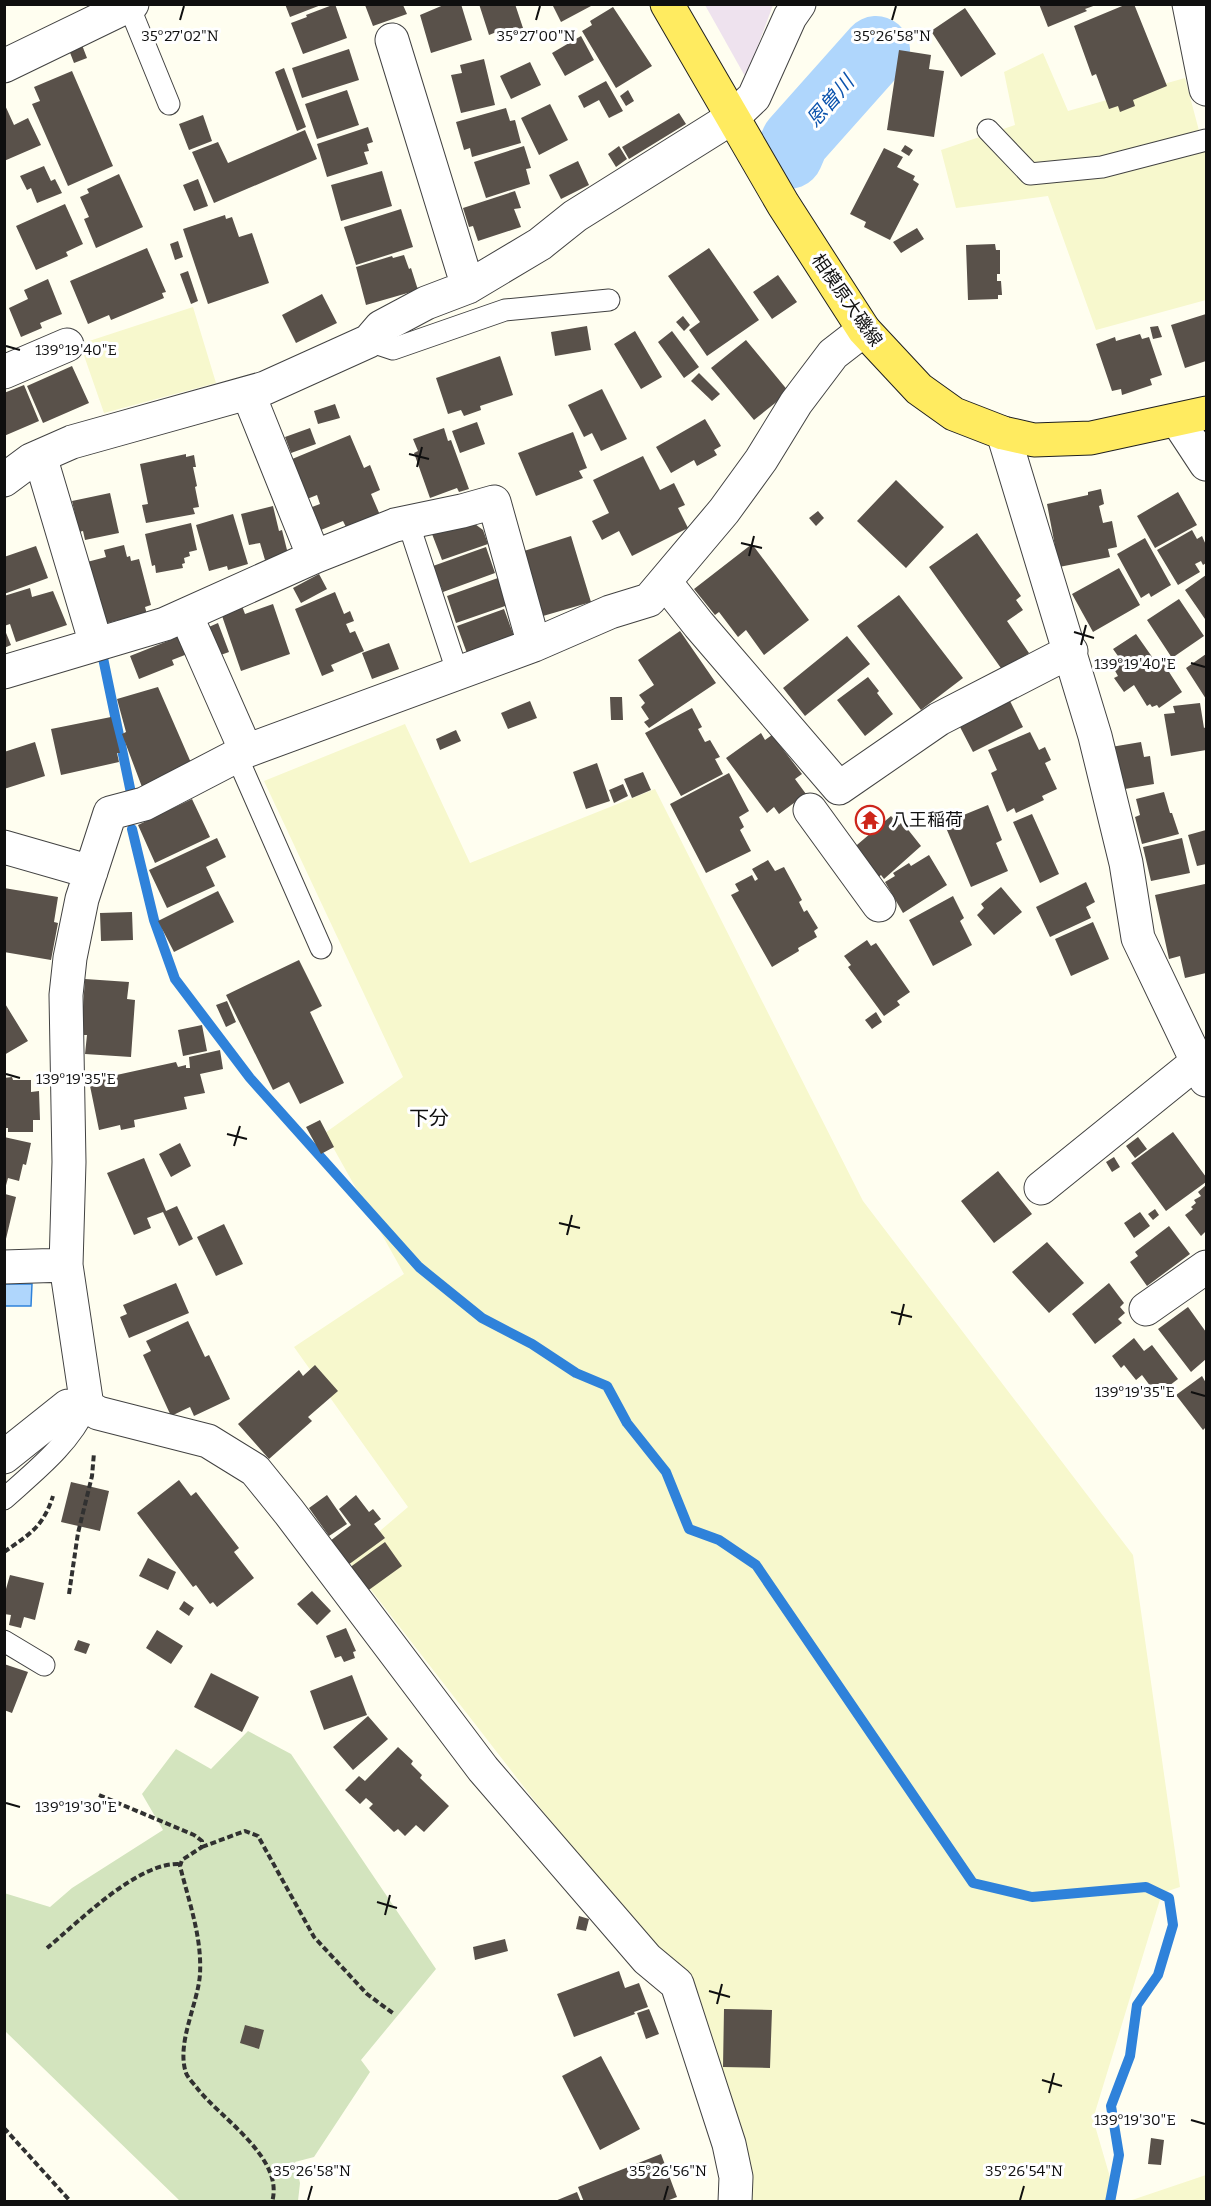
<svg xmlns="http://www.w3.org/2000/svg" width="1211" height="2206" viewBox="0 0 1211 2206" font-family="Bitter,'Noto Sans JP',serif">
	<rect width="100%" height="100%" fill="#fffef0"/>
	<!-- industrial -->
	<path fill="#eee2ee" d="M705,5H773L746,78Z"/>
	<!-- farmland -->
	<path fill="#f7f8cd" d="M1043,53L1068,111L1185,78L1206,157V300L1096,330L1048,196L956,208L941,150L1015,125L1004,72Z
		M193,307L216,383L104,413L80,344Z
		M405,724L470,863L655,789L863,1201L1133,1555L1180,1887L1162,1893L1093,2119L1117,2201H731L662,1965L347,1559L408,1507L294,1347L404,1274L325,1133L403,1077L264,781Z
		M1206,2175V2201H1129Z"/>
	<!-- cemetery -->
	<path fill="#d3e4be" d="M248,1731L291,1754L436,1969L361,2060L370,2072L314,2157L295,2162L300,2183L298,2201H180L5,2031L4,1893L50,1907L72,1888L163,1830L142,1794L176,1749L211,1769Z"/>
	<!-- water -->
	<path fill="#afd6fc" stroke="#2f82da" stroke-width="1.5" d="M5,1284H32L31,1306H5Z"/>
	<g fill="none" stroke-linecap="round" stroke-linejoin="round">
		<!-- stream -->
		<path stroke="#2f82da" stroke-width="10" d="M103,658L131,793
			M132,829L154,920L175,979L250,1078L419,1267L482,1318L532,1344L576,1373L607,1386L627,1423L666,1472L689,1529L719,1540L756,1565L973,1883L1032,1897L1146,1887L1169,1898L1173,1925L1158,1975L1137,2005L1130,2056L1111,2106L1119,2155L1110,2202"/>
		<!-- river -->
		<path stroke="#afd6fc" stroke-width="68" d="M789,155L795,141L876,50"/>
	</g>
	<!-- building -->
	<path fill="#59514a" d="M285,4H321V5L290,17Z
		M335,4L347,38L303,54L291,23L307,17L306,15Z
		M446,4H461L472,40L431,53L420,15Z
		M479,4H515L523,28L521,29L522,34L503,40L499,31L489,35Z
		M552,4H590L591,6L561,22Z
		M1039,4H1096V5L1085,9L1087,11L1048,27Z
		M1127,4H1134L1167,86L1133,100L1135,106L1120,112L1118,106L1109,109L1096,74L1092,76L1074,26Z
		M365,5H403L407,14L373,26Z
		M613,7L652,66L616,88L582,31L592,25L590,21Z
		M965,8L996,54L961,77L931,31Z
		M581,36L594,60L565,76L552,53Z
		M82,45L87,58L74,63L69,50Z
		M349,49L359,80L302,98L292,68Z
		M899,50L931,55L929,69L944,71L934,137L887,130Z
		M484,59L495,105L461,113L451,75L462,73L460,65Z
		M530,62L541,85L511,99L500,76Z
		M284,68L306,127L297,131L275,72Z
		M72,71L113,166L68,186L32,104L40,101L34,87Z
		M606,81L623,111L609,118L599,100L584,108L578,96Z
		M347,90L359,125L317,139L305,104Z
		M628,90L634,101L626,106L620,96Z
		M4,103L14,125L28,118L41,145L4,161Z
		M550,104L568,140L539,155L521,118Z
		M506,108L510,121L515,120L521,143L472,157L470,148L464,150L456,122Z
		M679,113L686,124L629,159L622,147Z
		M203,115L212,141L189,150L179,124Z
		M368,127L373,142L367,144L369,151L364,152L368,164L327,177L317,144Z
		M305,130L317,159L214,203L192,152L218,142L228,163Z
		M905,145L913,150L909,156L901,151Z
		M524,146L531,168L526,169L530,184L486,198L474,162Z
		M619,146L627,159L616,167L608,154Z
		M884,148L903,157L897,167L915,176L913,180L919,184L890,240L864,227L866,222L850,214Z
		M578,161L589,185L561,199L549,175Z
		M44,166L51,181L55,179L62,193L37,203L31,188L27,190L20,176Z
		M382,171L392,206L341,221L331,185Z
		M119,174L143,227L96,248L84,219L89,217L80,197L89,193L87,189Z
		M198,179L208,206L194,211L183,185Z
		M515,191L521,208L514,209L521,227L478,241L473,226L469,227L463,208Z
		M65,204L83,244L66,252L68,256L36,270L16,226Z
		M401,209L413,247L356,265L344,227Z
		M225,215L226,219L232,217L239,237L252,233L269,283L208,304L183,229Z
		M917,228L924,239L901,253L893,242Z
		M178,241L183,257L175,260L170,244Z
		M995,244L996,250H1000V274H997V281H1001L1002,295H998V299L968,300L966,245Z
		M147,248L166,292L162,293L164,298L111,320L109,315L88,324L70,281Z
		M709,248L759,320L707,356L689,330L700,322L668,276Z
		M404,255L409,269L411,268L418,290L366,305L356,267L392,256L393,258Z
		M188,271L198,301L191,304L180,274Z
		M778,275L797,302L772,319L753,292Z
		M48,279L62,314L40,323L42,328L21,337L9,308L28,299L24,290Z
		M322,294L337,323L296,343L282,315Z
		M1206,314V361L1185,368L1171,325Z
		M683,316L690,325L684,331L676,322Z
		M587,326L591,350L555,356L551,332Z
		M1158,326L1162,337L1153,339L1150,327Z
		M635,331L662,377L641,389L614,344Z
		M672,331L699,367L684,378L658,342Z
		M1140,334L1142,339L1149,337L1162,375L1150,379L1152,385L1122,395L1121,389L1112,391L1096,344L1115,337L1116,341Z
		M746,340L789,392L754,420L711,368Z
		M500,356L513,395L480,406L481,410L464,416L461,410L448,414L436,378Z
		M72,366L89,403L43,423L27,386Z
		M699,373L720,394L712,401L691,381Z
		M24,385L39,421L4,436V393Z
		M602,389L627,439L601,451L592,433L584,437L568,405Z
		M335,404L340,418L318,424L314,411Z
		M705,419L721,446L714,450L717,455L697,466L694,460L671,473L656,447Z
		M477,422L485,444L460,453L452,431Z
		M310,428L316,444L291,453L285,437Z
		M444,428L448,441L451,440L469,489L459,492L457,488L430,498L414,453L418,451L413,439Z
		M573,432L587,468L579,471L583,478L536,496L518,453Z
		M350,435L364,468L370,465L380,490L371,494L380,515L347,529L343,521L321,530L312,507L320,504L317,495L307,499L285,462Z
		M186,454V457L194,455L196,467H193L197,486L195,487L199,507L193,508L195,514L146,523L142,505L148,504L140,464Z
		M643,456L660,490L674,483L685,505L678,508L688,528L632,556L619,531L602,540L592,521L609,513L593,480Z
		M896,480L944,527L906,568L857,521Z
		M1101,489L1104,504L1099,506L1103,523L1112,521L1117,547L1108,549L1110,557L1059,567L1047,504L1088,495V492Z
		M1178,492L1197,525L1155,548L1137,516Z
		M110,493L119,533L85,540L83,531L79,532L72,501Z
		M273,506L279,531L282,530L288,554L265,560L260,543L249,545L241,514Z
		M818,511L824,518L816,526L809,518Z
		M233,514L248,564L228,570L227,566L209,571L196,525Z
		M191,523L197,550L189,552L190,556L184,558L185,563L182,564L183,568L156,573L155,565L152,566L145,534Z
		M475,524L483,530L488,544L442,560L432,534L455,526Z
		M1192,530L1197,539L1202,536L1206,545V563L1203,565L1201,561L1195,564L1200,572L1178,585L1157,550Z
		M977,533L1021,596L1016,600L1023,610L1007,621L1029,653L1003,671L929,567Z
		M571,536L591,602L543,616L524,551Z
		M1145,538L1171,585L1151,597L1149,593L1141,598L1117,554Z
		M752,544L809,620L764,655L746,630L738,637L719,612L715,615L694,589Z
		M124,545L127,557L130,556L131,561L139,559L151,605L145,607L148,618L120,626L119,620L104,624L87,562L106,557L104,550Z
		M36,546L48,578L4,594V557Z
		M486,547L495,573L443,592L433,566Z
		M1119,568L1140,605L1093,632L1072,594Z
		M319,574L327,589L301,603L293,588Z
		M1206,575V617L1205,619L1185,590Z
		M498,578L508,605L456,623L447,596Z
		M30,588L32,597L53,591L67,625L16,642L10,624L4,626V596Z
		M335,592L344,614L350,611L354,621L346,624L350,633L355,631L364,651L331,665L334,671L322,676L295,609Z
		M899,595L963,678L921,710L857,626Z
		M1179,599L1204,636L1172,658L1147,620Z
		M273,604L290,654L241,671L221,613L242,606L245,614Z
		M504,609L515,639L468,656L457,626Z
		M218,623L229,652L215,657L204,629Z
		M4,628L11,645L4,648Z
		M680,631L716,683L649,728L644,722L649,719L641,707L645,703L639,695L654,685L638,660Z
		M1136,634L1155,661L1160,658L1182,692L1159,708L1157,705L1152,707L1150,704L1147,706L1134,685L1124,692L1114,678L1118,676L1114,669L1117,667L1112,659L1118,656L1113,649Z
		M183,635L190,653L172,660L174,665L139,679L130,656Z
		M847,636L870,664L805,716L783,688Z
		M389,643L399,669L372,679L362,653Z
		M1206,654V699L1186,668Z
		M868,677L879,691L877,693L893,714L865,736L837,700Z
		M158,687L192,765L142,787L122,734L126,732L117,699Z
		M610,697H622L623,720H611Z
		M530,701L537,718L508,729L501,713Z
		M1010,701L1023,727L973,752L960,727Z
		M1200,703L1204,728L1206,727V750L1171,756L1164,714L1175,713L1173,706Z
		M692,708L702,727L698,729L705,742L710,740L720,757L715,759L723,774L681,796L645,733Z
		M111,717L120,753H117L119,762L61,775L51,729Z
		M456,730L461,741L440,750L436,739Z
		M1030,732L1039,750L1045,747L1051,760L1045,763L1057,789L1042,796L1044,800L1016,813L1014,808L1007,812L991,773L997,770L988,750Z
		M761,733L765,740L772,735L802,774L795,779L806,794L779,814L774,807L767,813L726,758Z
		M35,742L45,776L4,789V752Z
		M1141,742L1144,757L1150,756L1154,784L1119,790L1111,747Z
		M597,763L610,801L586,809L573,772Z
		M643,772L651,790L632,798L624,779Z
		M729,773L749,811L739,817L744,827L740,830L751,851L706,873L670,804Z
		M623,784L628,796L614,803L609,790Z
		M1164,792L1170,813H1172L1179,834L1142,844L1135,817L1140,815L1136,799Z
		M192,799L210,837L155,863L138,825Z
		M988,805L1002,840L996,843L1008,871L971,887L944,823Z
		M870,814L876,821L869,827L863,820Z
		M1032,814L1059,874L1040,883L1013,822Z
		M891,816L899,825L902,822L921,846L884,879L881,875L876,879L851,850Z
		M1206,830V864L1197,866L1188,835Z
		M217,838L226,857L206,867L215,886L167,908L149,870Z
		M1182,838L1190,873L1151,881L1143,847Z
		M929,855L947,885L903,913L885,882L895,876L893,873L909,863L911,866Z
		M768,860L775,871L784,867L802,900L799,902L804,912L807,910L818,928L814,931L817,937L798,948L799,951L772,967L731,895L739,891L735,884L752,875L755,881L758,879L752,869Z
		M1086,882L1095,902L1086,907L1091,918L1050,937L1036,907Z
		M1205,884L1206,892V973L1185,978L1180,956L1169,959L1155,895Z
		M1001,887L1022,912L994,935L977,915L984,908L981,904Z
		M4,888L58,897L54,922L58,923L51,960L4,952Z
		M218,891L234,922L174,952L158,921Z
		M953,896L964,918L960,921L972,945L933,966L909,920Z
		M132,912L133,940L101,941L100,913Z
		M1093,922L1109,959L1071,976L1055,939Z
		M867,940L871,946L876,943L910,992L897,1001L900,1005L884,1016L848,967L851,965L844,956Z
		M299,960L322,1006L310,1012L344,1083L300,1104L289,1082L273,1090L226,995Z
		M85,979L129,982L127,999L135,1000L131,1057L85,1054L87,1035H81Z
		M227,1001L236,1022L226,1027L216,1005Z
		M4,1002L28,1041L4,1055Z
		M876,1012L882,1022L872,1029L865,1020Z
		M202,1025L207,1051L183,1056L178,1030Z
		M220,1050L223,1069L200,1074L205,1093L184,1097L187,1109L134,1120L135,1127L121,1130L120,1125L99,1130L89,1081L176,1062L178,1067L186,1065V1068H190L189,1057Z
		M12,1077L13,1080H31V1092L39,1091L40,1120H33V1132H8V1128H4V1078Z
		M320,1120L334,1147L321,1154L306,1127Z
		M1173,1132L1206,1177V1182L1166,1211L1131,1163Z
		M4,1137L31,1143L26,1165L23,1164L19,1181L8,1178L5,1189Z
		M1138,1137L1147,1149L1135,1158L1126,1146Z
		M180,1143L191,1166L171,1177L159,1154Z
		M1114,1157L1120,1167L1112,1172L1106,1162Z
		M144,1158L166,1211L177,1206L193,1239L179,1246L163,1212L147,1218L151,1228L134,1235L107,1173Z
		M998,1171L1032,1214L994,1243L961,1201Z
		M1206,1185V1231L1201,1236L1185,1215L1193,1209L1191,1207L1196,1203L1194,1200L1201,1196L1198,1192Z
		M5,1194L16,1197L5,1243Z
		M1155,1209L1159,1215L1153,1220L1148,1214Z
		M1140,1212L1150,1226L1134,1238L1124,1223Z
		M224,1224L243,1264L216,1276L197,1237Z
		M1169,1226L1190,1254L1147,1286L1130,1262L1138,1256L1135,1252Z
		M1047,1242L1084,1283L1049,1313L1012,1272Z
		M176,1283L189,1313L129,1338L120,1317L127,1314L123,1305Z
		M1109,1283L1124,1303L1120,1307L1125,1313L1118,1319L1122,1323L1095,1344L1072,1314Z
		M1188,1307L1206,1332V1359L1191,1372L1158,1329Z
		M188,1321L205,1357L209,1355L230,1399L194,1416L190,1407L171,1416L143,1355L151,1351L146,1341Z
		M1134,1338L1144,1351L1152,1345L1178,1379L1157,1395L1142,1375L1136,1380L1124,1365L1121,1368L1112,1356Z
		M315,1365L338,1391L308,1417L312,1421L269,1459L238,1424L299,1370L303,1376Z
		M1202,1376L1206,1383V1427L1203,1430L1176,1395Z
		M179,1480L191,1496L196,1492L239,1548L234,1552L254,1578L217,1607L213,1602L210,1604L196,1585L193,1587L137,1513Z
		M71,1482L109,1491L100,1531L61,1522Z
		M327,1495L347,1524L329,1536L309,1508Z
		M356,1495L369,1512L373,1509L381,1519L374,1524L385,1538L348,1565L330,1541L351,1525L339,1509Z
		M385,1542L402,1566L366,1592L349,1568Z
		M148,1558L176,1572L168,1590L139,1576Z
		M10,1575L44,1583L35,1620L24,1617L21,1628L9,1625L11,1615L4,1614V1596Z
		M312,1591L331,1611L317,1625L297,1604Z
		M184,1601L194,1608L189,1616L179,1609Z
		M346,1628L356,1651L353,1652L355,1658L344,1662L341,1656L335,1658L326,1636Z
		M157,1630L183,1646L171,1664L146,1648Z
		M78,1640L90,1644L86,1654L74,1650Z
		M4,1664L28,1672L12,1713L4,1710Z
		M211,1673L259,1697L242,1732L194,1707Z
		M352,1675L367,1715L324,1730L310,1691Z
		M368,1716L388,1739L353,1770L333,1747Z
		M398,1747L413,1761L411,1764L422,1775L420,1778L449,1806L424,1832L416,1825L405,1836L398,1829L394,1832L369,1808L373,1804L366,1798L360,1804L345,1790L359,1776L365,1781Z
		M579,1916L589,1919L586,1931L576,1929Z
		M505,1939L508,1951L475,1960L473,1947Z
		M619,1971L625,1988L639,1983L648,2007L634,2012L635,2014L574,2037L557,1994Z
		M649,2009L659,2034L646,2039L637,2013Z
		M724,2009L772,2010L770,2068L723,2067Z
		M245,2025L264,2030L259,2049L240,2043Z
		M601,2056L640,2129L600,2150L562,2076Z
		M1151,2138L1164,2140L1161,2165L1148,2164Z
		M661,2154L677,2197L664,2202H584L578,2187Z
		M577,2192L581,2202H555V2201Z"/>
	<g fill="none" stroke-linecap="round" stroke-linejoin="round">
		<!-- lane casing -->
		<g stroke="#424242" stroke-width="23">
			<path id="lane" d="M129,6L169,104
				M988,130L1030,174L1102,167L1206,140
				M369,341L393,349L505,310L609,300
				M408,522L458,674
				M246,751L241,766L321,948
				M4,1499C35,1471 69,1445 87,1406
				M4,1641L44,1665"/>
		</g>
		<!-- street casing -->
		<g stroke="#424242" stroke-width="35">
			<path id="street" d="M1189,4L1206,89
				M392,40L468,287
				M4,66L132,4
				M4,372L67,345
				M248,393L314,557
				M1177,420L1206,464
				M1003,433L1095,736L1126,863L1138,938L1206,1080
				M40,456L96,644
				M4,480L31,460L72,442L265,388L369,341L381,327L426,303L468,287L540,244L575,216L733,117L754,97L790,17L799,4
				M665,582L699,625L839,788L939,719L1071,651
				M186,615L246,751
				M4,672L165,624L314,557L395,525L462,511L494,502L534,645
				M810,810L879,905
				M4,847L91,872
				M1041,1188L1197,1062
				M4,1267L66,1265
				M1146,1309L1206,1267
				M4,1457L68,1406H87
				M735,2202L736,2177L729,2144L677,1984L647,1959L483,1769L289,1512L255,1470L208,1441L98,1413L87,1406L66,1265L69,1162L66,995L70,958L82,899L110,813L144,804L246,751L534,645L610,612L649,600L724,511L761,460L796,403L833,354L864,330"/>
		</g>
		<!-- primary casing -->
		<g stroke="#202020" stroke-width="35">
			<path id="primary" d="M667,4L783,204L864,330L919,389L954,414L1003,433L1034,440L1091,438L1206,413"/>
		</g>
		<!-- path -->
		<path stroke="#313131" stroke-width="4" stroke-dasharray="6 3" stroke-linecap="butt" d="M4,1552C30,1534 43,1527 53,1496
			M69,1594L78,1533L92,1476L94,1453
			M99,1795L194,1835L202,1841V1847L182,1860L180,1866C189,1902 202,1937 200,1974C198,2004 176,2043 186,2073C188,2078 194,2084 197,2088C220,2118 285,2158 272,2202
			M202,1847L245,1831L258,1836L314,1937L367,1994L394,2014
			M47,1948C79,1922 138,1861 181,1864
			M4,2128L71,2202"/>
		<!-- lane -->
		<use href="#lane" stroke="#fff" stroke-width="21"/>
		<!-- street -->
		<use href="#street" stroke="#fff" stroke-width="33"/>
		<!-- primary -->
		<use href="#primary" stroke="#ffeb60" stroke-width="33"/>
	</g>
	<!-- ticks -->
	<path fill="none" stroke="#0f0f0f" stroke-width="2" d="M180,20L184,6M536,20L540,6M892,20L896,6M6,346L20,350M409,454L429,459M417,467L422,447M741,543L762,548M749,556L754,536M1074,632L1094,638M1081,645L1086,625M1191,663L1205,667M6,1074L20,1078M227,1134L247,1139M234,1146L240,1126M559,1223L580,1228M567,1235L572,1215M891,1312L912,1317M899,1325L904,1304M1191,1392L1205,1396M6,1803L20,1807M377,1902L397,1908M385,1915L390,1895M709,1991L730,1997M717,2004L722,1984M1042,2080L1062,2086M1049,2093L1054,2073M1191,2120L1205,2124M308,2200L312,2186M664,2200L668,2186M1020,2200L1024,2186"/>
	<!-- icons -->
	<defs>
		<g id="temple-ring" transform="scale(1.5)"><circle r="9.5" fill="#fff" stroke="#cd2519" stroke-width="1.5"/><path d="M0-6L5-2H3V0L6.5 2.5H4V6H1.5V3h-3V6H-4V2.5H-6.5L-3 0V-2H-5Z" fill="#cd2519"/></g>
	</defs>
	<g fill-rule="evenodd">
		<use href="#temple-ring" x="870" y="820"/>
	</g>
	<g text-anchor="middle" dominant-baseline="central" stroke-width="6" stroke-linejoin="round" paint-order="stroke">
		<!-- street labels -->
		<g font-size="18" fill="#0f0f0f" stroke="#fff">
			<text transform="translate(847 300) rotate(55)">相模原大磯線</text>
		</g>
		<!-- poi labels -->
		<g font-size="18" fill="#0f0f0f" stroke="#fff" text-anchor="start">
			<text x="891" y="820">八王稲荷</text>
		</g>
		<!-- water labels -->
		<g font-size="20" font-style="italic" fill="#0b53ad" stroke="#fff">
			<text transform="translate(830 101) rotate(-49)">恩曽川</text>
		</g>
		<!-- neighbourhood labels -->
		<g font-size="20" fill="#0f0f0f" stroke="#fff">
			<text x="429" y="1118">下分</text>
		</g>
	</g>
	<g font-size="15" text-anchor="middle" fill="#0f0f0f" stroke="#fff" stroke-width="6" stroke-linejoin="round" paint-order="stroke">
		<text x="180" y="41">35°27'02"N</text>
		<text x="536" y="41">35°27'00"N</text>
		<text x="892" y="41">35°26'58"N</text>
		<text x="76" y="355">139°19'40"E</text>
		<text x="1135" y="669">139°19'40"E</text>
		<text x="76" y="1084">139°19'35"E</text>
		<text x="1135" y="1397">139°19'35"E</text>
		<text x="76" y="1812">139°19'30"E</text>
		<text x="1135" y="2125">139°19'30"E</text>
		<text x="312" y="2176">35°26'58"N</text>
		<text x="668" y="2176">35°26'56"N</text>
		<text x="1024" y="2176">35°26'54"N</text>
	</g>
	<!-- border -->
	<rect width="1211" height="2206" fill="none" stroke="#0f0f0f" stroke-width="12"/>
</svg>
